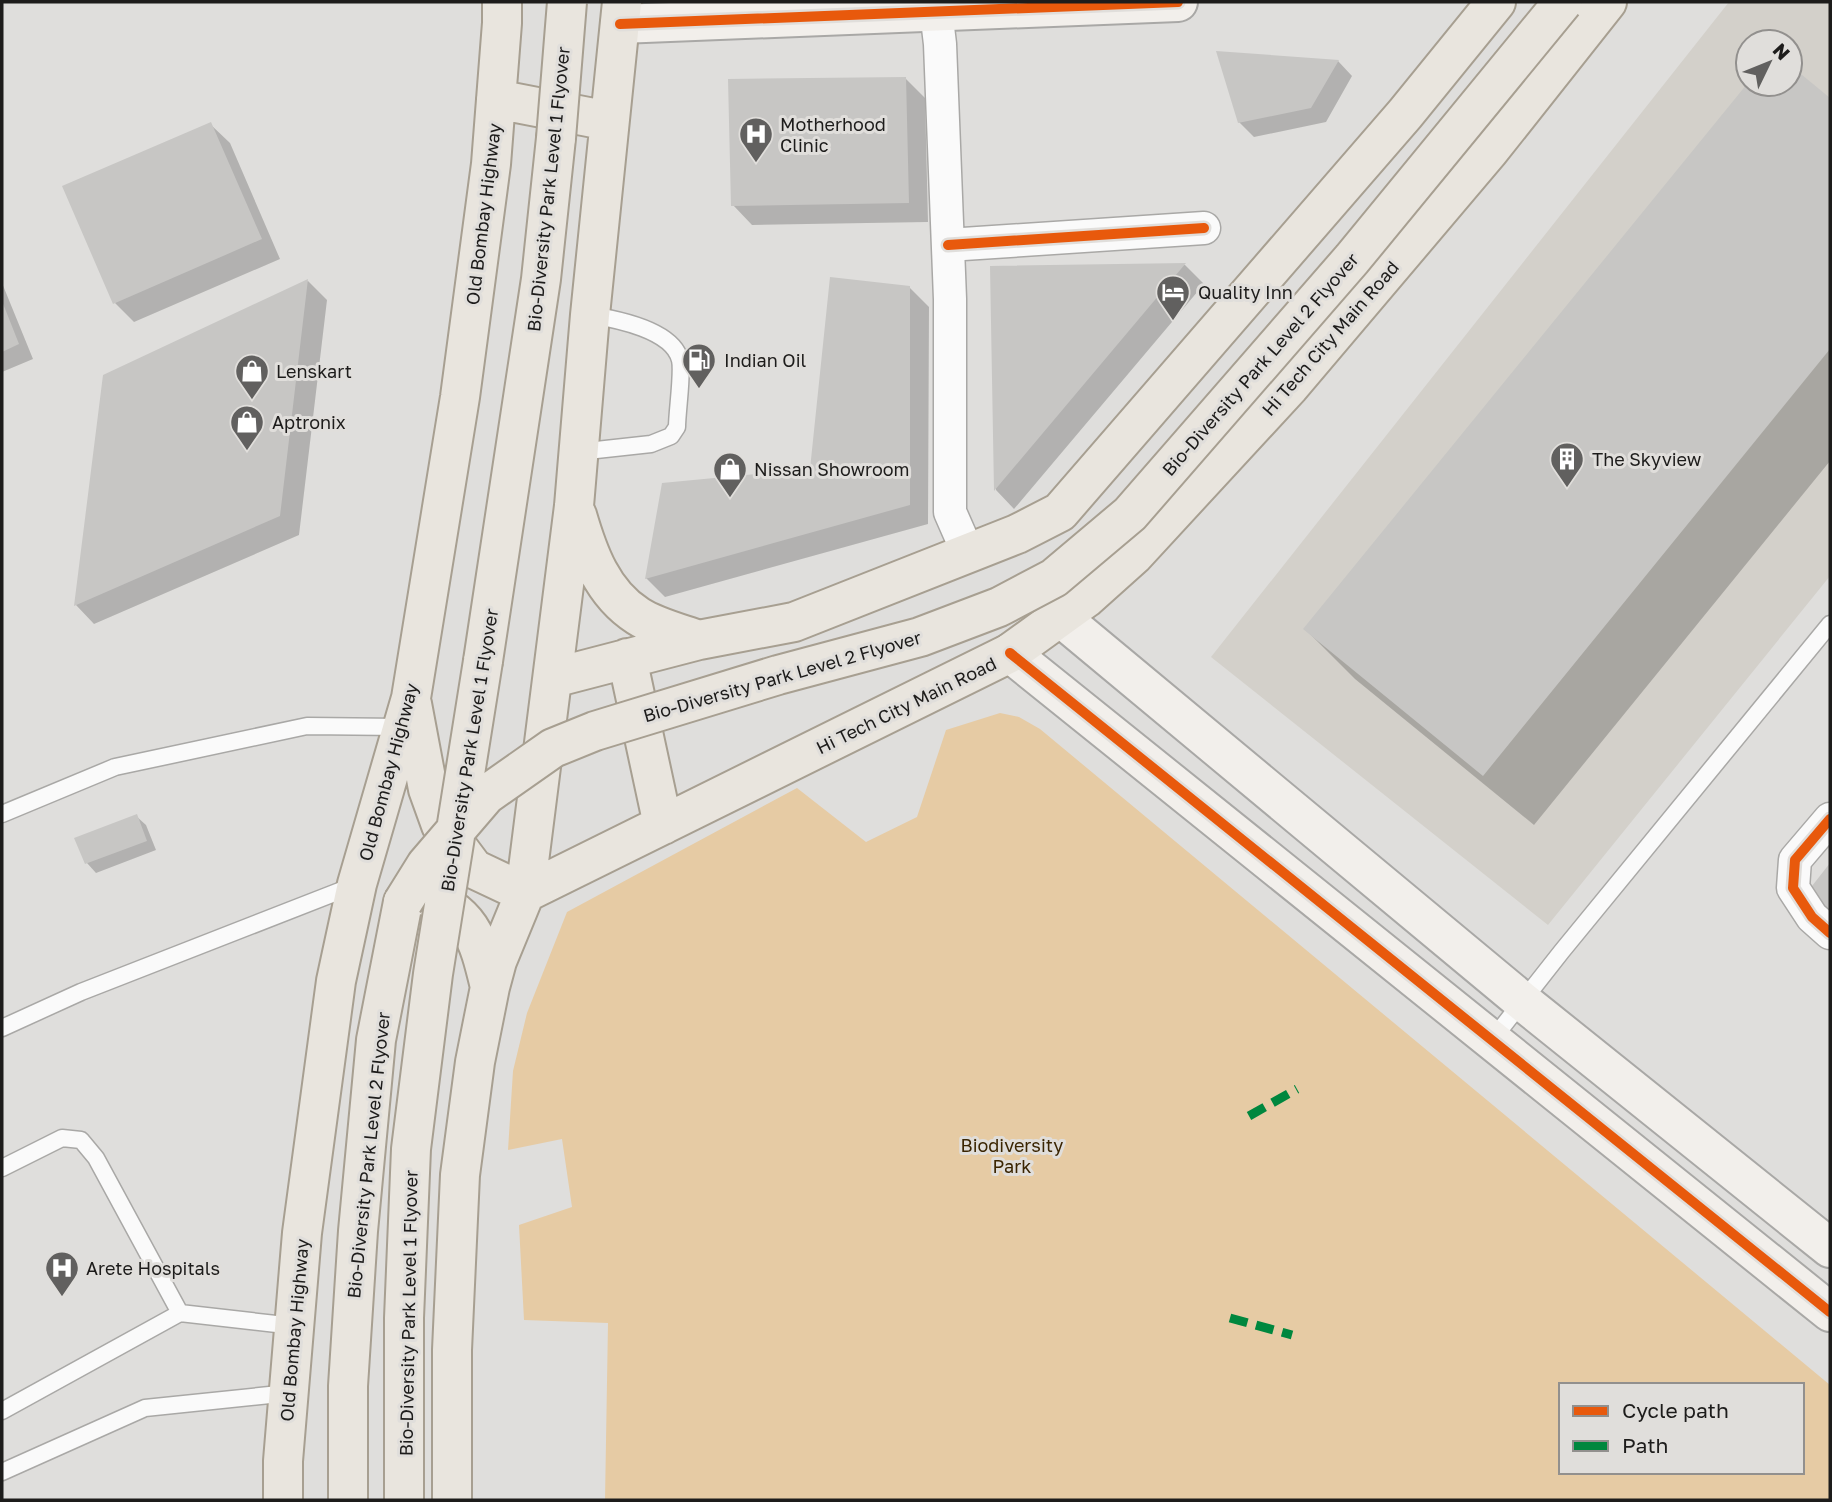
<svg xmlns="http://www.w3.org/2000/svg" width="1832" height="1502" viewBox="0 0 1832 1502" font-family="'Golos Text',sans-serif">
	<rect width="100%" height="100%" fill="#dfdedc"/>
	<!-- built -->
	<path fill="#d3d0ca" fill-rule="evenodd" d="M1729,2H1830V576L1548,925L1211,657ZM1748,42H1790V84H1748Z"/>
	<!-- green -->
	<path fill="#e6cba4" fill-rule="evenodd" d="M1000,713L1019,717L1040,729L1830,1385V1500H605L608,1323L524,1320L519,1225L572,1207L562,1139L508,1150L513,1071L527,1013L567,912L797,788L866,842L917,817L946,730ZM1561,1385H1802V1472H1561Z"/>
	<!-- shadow -->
	<path fill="#0003" d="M1338,61L1352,76L1326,122L1254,137L1239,122Z
		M1790,68L1830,101V461L1534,825L1355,679L1305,629L1749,84H1790Z
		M906,79L925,98L928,222L752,225L733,205Z
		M210,124L230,143L280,259L134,322L115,303Z
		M1185,265L1204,284L1014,509L996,490L992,268Z
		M308,281L327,300L299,535L94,624L76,605L105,376Z
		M2,283L33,359L2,372Z
		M909,287L929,307L928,524L665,597L646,578L812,470Z
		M136,816L146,825L156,850L96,873L87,863Z"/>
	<!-- building -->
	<path fill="#c7c6c4" d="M1216,51L1339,60L1311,108L1238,123Z
		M1790,65L1830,98V349L1483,776L1303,629L1747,84H1790Z
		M906,77L909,203L731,206L728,79Z
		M211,122L262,239L113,304L62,186Z
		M1186,263L994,491L990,266Z
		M830,277L910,286V505L645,579L662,483L810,469Z
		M308,279L280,516L74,606L103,375Z
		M2,301L19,344L2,352Z
		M137,814L147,841L85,864L74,838Z
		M1830,863V915L1805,895Z"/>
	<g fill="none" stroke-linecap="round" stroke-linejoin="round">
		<!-- lane casing -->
		<g stroke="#a9a8a6" stroke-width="19">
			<path id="lane" d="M578,452L651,444L671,436L677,427C677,412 683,372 680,360C673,330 616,319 590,315
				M2,814L115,767L307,726L401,727
				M2,1028L81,992L355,885
				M1492,1040L1562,951L1830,624
				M2,1168L62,1138L81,1140L96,1158L180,1313
				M2,1411L180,1313L294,1326
				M2,1472L145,1408L289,1393"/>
		</g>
		<!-- street casing -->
		<g stroke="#a9a8a6" stroke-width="35">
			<path id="street" d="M935,2L940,44L950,299V512L968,553
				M948,245L1204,228
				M1830,819L1795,860L1793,888L1812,917L1830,933"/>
		</g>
		<!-- secondary casing -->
		<g stroke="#a9a8a6" stroke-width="42">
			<path id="secondary" d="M620,24L1178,2
				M1059,616L1522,1001L1830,1248
				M1010,653L1830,1312"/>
		</g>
		<!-- primary casing -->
		<g stroke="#a79f91" stroke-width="42">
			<path id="primary" d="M496,99L609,121
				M577,515C588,553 602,593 638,616C655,627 679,633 699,640
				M627,658L663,825
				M483,661L541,279L556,138
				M553,678L699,640L794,622L1017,534L1060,512L1405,114L1496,2
				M412,704L428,789L441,825L474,869L525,893
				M417,893C471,910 478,937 490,987
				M525,893L1010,653L1086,598L1134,555L1290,386L1489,151L1607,2
				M283,1500V1461L302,1233L336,981L357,884L411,698L460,397L491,164L502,23V2
				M348,1500V1386L358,1231L376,1040L403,902
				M452,1500V1350L460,1175L475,1062L490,987L497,961L525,893L574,506L590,315L622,2"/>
		</g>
		<!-- lane -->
		<use href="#lane" stroke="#fafafa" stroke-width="16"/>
		<!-- street -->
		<use href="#street" stroke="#fafafa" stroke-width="32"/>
		<!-- secondary -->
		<use href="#secondary" stroke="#f2efeb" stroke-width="38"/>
		<!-- primary -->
		<use href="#primary" stroke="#e9e5de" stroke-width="38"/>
		<!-- primary-bridge casing -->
		<g stroke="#a79f91" stroke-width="42" stroke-linecap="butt">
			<path id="primary-bridge" d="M556,138L567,2
				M403,902L426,865L486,795L553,748L595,731L778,675L920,637L999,607L1054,578L1130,514L1352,259L1563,2
				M404,1500V1318L411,1149L433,974L483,661"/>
		</g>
		<!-- primary-bridge -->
		<use href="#primary-bridge" stroke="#e9e5de" stroke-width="38"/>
		<!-- quiet -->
		<path stroke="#00873e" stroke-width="9" stroke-dasharray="18 9" stroke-linecap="butt" d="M1249,1116L1297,1089
			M1230,1318L1292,1335"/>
		<!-- cycleway casing -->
		<g stroke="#e0dedb" stroke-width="15">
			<path id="cycleway" d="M620,24L1178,2
				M948,245L1204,228
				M1010,653L1830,1312
				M1830,819L1795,860L1793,888L1812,917L1830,933"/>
		</g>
		<!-- cycleway -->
		<use href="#cycleway" stroke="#e8590c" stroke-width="10"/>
	</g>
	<!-- icons -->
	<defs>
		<g id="hospital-pin" transform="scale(1.75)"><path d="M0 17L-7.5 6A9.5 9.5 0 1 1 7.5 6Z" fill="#61605f" stroke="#e0dedb"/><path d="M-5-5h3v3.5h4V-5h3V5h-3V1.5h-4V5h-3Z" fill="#fff"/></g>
		<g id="hotel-pin" transform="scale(1.75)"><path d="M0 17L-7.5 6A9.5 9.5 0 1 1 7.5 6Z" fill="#61605f" stroke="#e0dedb"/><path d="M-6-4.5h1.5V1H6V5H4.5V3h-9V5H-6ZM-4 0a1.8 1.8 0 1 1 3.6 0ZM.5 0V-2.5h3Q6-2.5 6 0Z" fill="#fff"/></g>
		<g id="fuel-pin" transform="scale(1.75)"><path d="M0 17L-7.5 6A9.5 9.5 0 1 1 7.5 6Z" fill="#61605f" stroke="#e0dedb"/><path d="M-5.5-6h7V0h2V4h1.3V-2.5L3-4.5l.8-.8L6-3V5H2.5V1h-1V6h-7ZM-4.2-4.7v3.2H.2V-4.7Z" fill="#fff"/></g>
		<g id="shop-pin" transform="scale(1.75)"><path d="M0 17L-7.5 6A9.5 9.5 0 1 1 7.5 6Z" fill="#61605f" stroke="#e0dedb"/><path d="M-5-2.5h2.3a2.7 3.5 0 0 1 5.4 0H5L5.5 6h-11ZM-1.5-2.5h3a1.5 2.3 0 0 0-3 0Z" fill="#fff"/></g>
		<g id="building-pin" transform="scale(1.75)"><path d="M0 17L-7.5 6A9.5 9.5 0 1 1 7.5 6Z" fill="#61605f" stroke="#e0dedb"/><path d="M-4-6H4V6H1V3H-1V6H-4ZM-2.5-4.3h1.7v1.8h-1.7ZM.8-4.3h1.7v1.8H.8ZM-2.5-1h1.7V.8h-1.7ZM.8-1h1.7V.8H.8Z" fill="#fff"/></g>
	</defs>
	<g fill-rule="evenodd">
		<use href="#hospital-pin" x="756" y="134"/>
		<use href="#hotel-pin" x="1173" y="292"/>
		<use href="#fuel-pin" x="699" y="360"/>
		<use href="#shop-pin" x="252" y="371"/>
		<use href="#shop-pin" x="247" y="422"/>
		<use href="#building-pin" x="1567" y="459"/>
		<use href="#shop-pin" x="730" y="469"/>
		<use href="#hospital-pin" x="62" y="1268"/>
	</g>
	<g text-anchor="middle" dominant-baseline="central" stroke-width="6" stroke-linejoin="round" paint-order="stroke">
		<!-- poi labels -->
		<g font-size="18" fill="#1d1c1b" stroke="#e0dedb" text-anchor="start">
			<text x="780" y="124">Motherhood<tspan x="780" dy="21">Clinic</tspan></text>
			<text x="1198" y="292">Quality Inn</text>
			<text x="724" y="360">Indian Oil</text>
			<text x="276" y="371">Lenskart</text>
			<text x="272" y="422">Aptronix</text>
			<text x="1592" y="459">The Skyview</text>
			<text x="754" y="469">Nissan Showroom</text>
			<text x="86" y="1268">Arete Hospitals</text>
		</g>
		<!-- street labels -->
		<g font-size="18" fill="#1d1c1b" stroke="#e0dedb">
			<text transform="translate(548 189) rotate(-84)">Bio-Diversity Park Level 1 Flyover</text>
			<text transform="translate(483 214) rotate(-83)">Old Bombay Highway</text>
			<text transform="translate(1330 338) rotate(-49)">Hi Tech City Main Road</text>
			<text transform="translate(1260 364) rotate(-49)">Bio-Diversity Park Level 2 Flyover</text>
			<text transform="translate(782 676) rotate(-16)">Bio-Diversity Park Level 2 Flyover</text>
			<text transform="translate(906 705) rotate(-26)">Hi Tech City Main Road</text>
			<text transform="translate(469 750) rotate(-81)">Bio-Diversity Park Level 1 Flyover</text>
			<text transform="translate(388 772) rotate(-75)">Old Bombay Highway</text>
			<text transform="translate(368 1155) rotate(-84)">Bio-Diversity Park Level 2 Flyover</text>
			<text transform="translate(408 1313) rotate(-89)">Bio-Diversity Park Level 1 Flyover</text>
			<text transform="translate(294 1330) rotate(-85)">Old Bombay Highway</text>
		</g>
		<!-- park labels -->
		<g font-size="18" fill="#3a2502" stroke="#e0dedb">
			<text x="1012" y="1145">Biodiversity<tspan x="1012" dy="21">Park</tspan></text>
		</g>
	</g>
	<!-- border -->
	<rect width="1832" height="1502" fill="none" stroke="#1d1c1b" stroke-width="7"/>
	<!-- legend -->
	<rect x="1559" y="1383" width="245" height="91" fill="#e0dedb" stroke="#92908e" stroke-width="2"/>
	<rect x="1573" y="1406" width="35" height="10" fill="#e8590c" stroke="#92908e" stroke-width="2"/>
	<text x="1622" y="1418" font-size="21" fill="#1d1c1b">Cycle path</text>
	<rect x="1573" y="1441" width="35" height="10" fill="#00873e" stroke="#92908e" stroke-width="2"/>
	<text x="1622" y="1453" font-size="21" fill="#1d1c1b">Path</text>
	<!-- north arrow -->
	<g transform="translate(1769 63) rotate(47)"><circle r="33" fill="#e0dedb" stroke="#92908e" stroke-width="2"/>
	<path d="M0-5L12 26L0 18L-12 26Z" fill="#61605f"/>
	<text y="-10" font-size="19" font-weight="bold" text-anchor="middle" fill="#1d1c1b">N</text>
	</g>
</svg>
